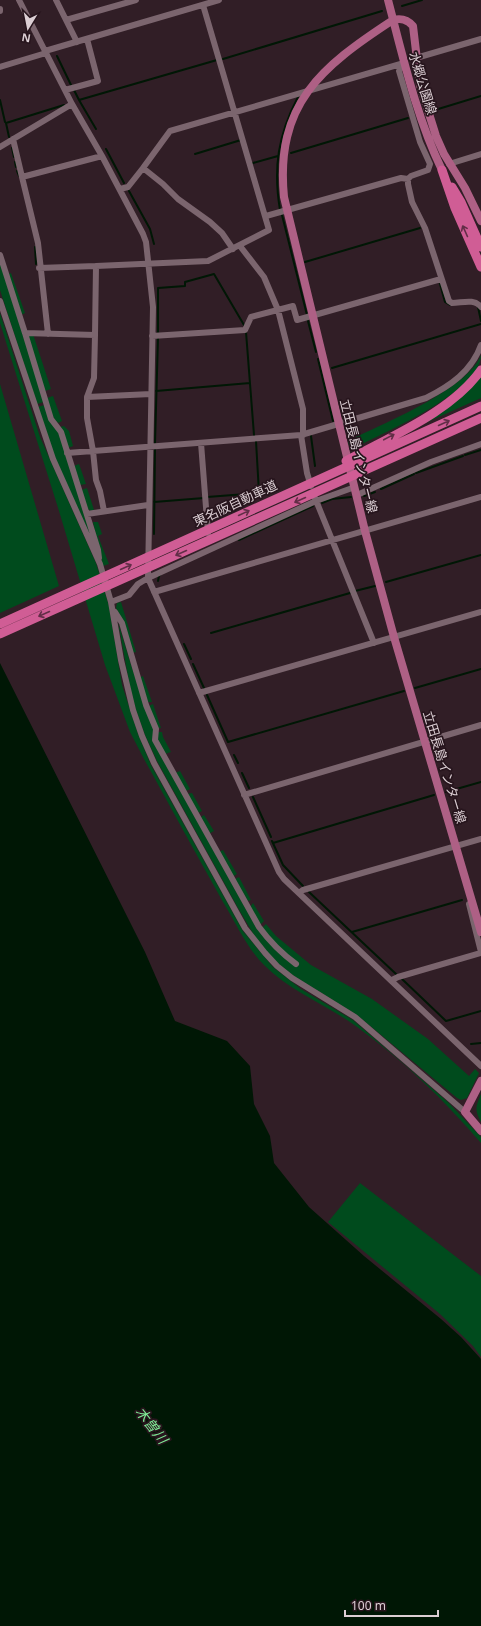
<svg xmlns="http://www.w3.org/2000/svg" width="481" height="1626" viewBox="0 0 481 1626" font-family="'Noto Sans','Noto Sans JP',sans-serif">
	<rect width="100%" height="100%" fill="#311e26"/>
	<!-- green -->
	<path fill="#004b1d" d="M0,262L44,402L37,404L0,290Z
		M11,273L25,313L21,315L8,274Z
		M0,313L40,437L96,563L109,606L122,685L138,734L151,765L243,931L273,967L301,989L353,1020L449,1103L481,1137V1143C444,1100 403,1060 357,1027C327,1005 291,992 264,965C246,947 236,923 223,902C196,854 170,806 144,759L130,732L105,665L59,511L0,323Z
		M33,334L51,389L45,391L28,337L29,335Z
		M481,355C481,392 379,435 350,450L348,441C382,424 467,390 481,355Z
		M481,376V398L412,429Z
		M0,384L59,586L0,613Z
		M53,396L62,421L58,423L52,416L47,398Z
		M45,405L59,432L94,545L55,458L37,407Z
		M64,426L69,431L73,446L68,448L60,427Z
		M79,464L86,484L80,485L74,466Z
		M87,488L94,510L91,511L88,509L81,490Z
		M93,522H98L102,534L98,536L109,564L103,566Z
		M121,602L136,652L132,653L120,615L116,608L117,603Z
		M118,622L131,665L154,728L153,741L257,929C269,944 281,957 297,967L299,964L282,952L262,928L266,924L276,936L311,965L372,999L428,1039L469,1076L475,1069L479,1073L467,1098L461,1100L457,1098L357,1015L294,976L279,964L267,952L254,935L238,908L157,761L145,735L136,710L130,687Z
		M143,676L152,702H148L139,678Z
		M153,704L161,728H158L149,706Z
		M157,732H162L163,737L171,752L165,754L157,739Z
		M180,771L190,789L186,791L175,773Z
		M192,793L202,811L198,813L187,794Z
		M204,815L214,831L210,833L201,817Z
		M223,850L237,874L234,876L232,875L219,852Z
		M239,877L251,900L248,901L235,879Z
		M253,903L264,921L261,924L258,923L250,907Z
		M481,1094V1122C474,1110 476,1106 481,1094Z
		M360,1183L481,1276V1357L473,1346L440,1314L328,1222Z"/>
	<!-- water -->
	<path fill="#001705" d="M0,663L145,952L175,1021L227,1041L250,1066L254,1104L270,1136L274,1163L309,1207L364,1256L441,1319L461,1337L481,1359V1626H0Z"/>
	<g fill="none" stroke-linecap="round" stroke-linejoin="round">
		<!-- stream -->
		<path stroke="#001705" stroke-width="2" d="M402,6L422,0
			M57,56L71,85
			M223,59L382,11
			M74,90L79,100
			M0,100L5,122
			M435,110L481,96
			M96,129L79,100L217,60
			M9,137L6,123L64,105
			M12,148L14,157
			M106,149L124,183
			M291,153L408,118
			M195,154L241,140
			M15,162L16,167
			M253,163L278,156
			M17,171L19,176
			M129,191L150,229L154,244
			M280,210C273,168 278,135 298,97
			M282,215L307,315
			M35,247L36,264
			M305,262L420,228
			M440,284L445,302L450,305
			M158,288L185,286V282L214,274L244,325
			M478,307L481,321
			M308,321L316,352
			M158,332V288
			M246,332L254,435
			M318,359L333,421
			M332,368L481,324
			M156,391L250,383
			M311,436L315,466
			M256,441L259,493
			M155,443L158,338
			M465,455L481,450
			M416,473L463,456
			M381,489L414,474
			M364,496L375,492
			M207,497L272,492
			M154,502L204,498
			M322,503L332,499L351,497
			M154,534L155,448
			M239,540L313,506
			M158,581L159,576L160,575
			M386,582L481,555
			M355,591L375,586
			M211,633L350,593
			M184,644L191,659
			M193,664L204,688
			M415,688L481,669
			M207,695L228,742
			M228,742L404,691
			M234,755L238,763
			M242,773L249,788
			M446,792L481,782
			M253,797L271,837
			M272,841L283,865L303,886
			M273,843L434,795
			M309,892L396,974
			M352,932L462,900
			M402,979L446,1021L481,1011
			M471,1044L481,1043"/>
		<!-- minor -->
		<path stroke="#7b656e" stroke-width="6" d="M19,0L72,104L102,156L143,234L146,242L153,307L148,578L279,872L284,879L481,1066
			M56,0L77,42
			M0,9V11
			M66,20L136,0
			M45,51L219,0
			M416,58L481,39
			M404,63L399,71L420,142L430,164L428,170L411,176L408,179V184L412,202L425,228L449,301L452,303C462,303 474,298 481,307
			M0,67L46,53
			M65,90L98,81L87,39
			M13,139L22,177
			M0,147L72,104
			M449,164L481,154
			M143,168L170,131L404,63
			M120,189L128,187L143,168L163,184L178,199L210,222L222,233L233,249
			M266,216L401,178L408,179
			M240,246L264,277L278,310L303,409V435
			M0,255L25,333
			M39,268L96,266
			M0,301L53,459L100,564L111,602L121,660L133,710L142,736L154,763L245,928L265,953L277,966L292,978L355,1017L465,1112
			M48,334L38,243L22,177L102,156
			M95,335L94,378L87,397V418L93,451L96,480L100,491L104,511
			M152,336L245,330L251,317L293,306L297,320L441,279
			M87,397L151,394
			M301,435L307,473L311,486
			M201,443L208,533
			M67,453L301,435L426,398C450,386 472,371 481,345
			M357,495L431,462L481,444
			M315,498L374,643
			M87,514L148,505
			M99,558L98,550L61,432L51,419L25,333L95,335L96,266L208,261L269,230L203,5
			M154,592L481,497
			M111,602L129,595L138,584L148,578L316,501L355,487
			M115,612L122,623L146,705L156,729L155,740L259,927C270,942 281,953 296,964
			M199,693L481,612
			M244,795L481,725
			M299,893L303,890L481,839
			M469,904L481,952
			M392,980L398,977L481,953"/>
		<!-- major -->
		<path stroke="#ae6085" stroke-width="8" d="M388,0C403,57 416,116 442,170
			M481,221L465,188L444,154L436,136L420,85L413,26C407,19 401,18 393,20C321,67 275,104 284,197L365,531L394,637L481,932
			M481,1081L465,1112L481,1131"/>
		<!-- highway -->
		<path stroke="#d05d95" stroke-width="9" d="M442,170L455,208L481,267
			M452,187L461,202L481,247
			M346,461C391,436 451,412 481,370
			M0,624L481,406
			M0,634L481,418"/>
	</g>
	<!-- one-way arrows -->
	<defs><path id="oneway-shaft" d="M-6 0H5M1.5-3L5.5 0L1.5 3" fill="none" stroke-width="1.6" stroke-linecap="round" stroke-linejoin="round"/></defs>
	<g stroke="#622e47">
		<use href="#oneway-shaft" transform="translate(465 231) rotate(-114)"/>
		<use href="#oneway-shaft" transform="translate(444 423) rotate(-24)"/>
		<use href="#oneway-shaft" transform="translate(389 437) rotate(-28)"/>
		<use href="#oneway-shaft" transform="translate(300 500) rotate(156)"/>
		<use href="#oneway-shaft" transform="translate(244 513) rotate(-25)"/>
		<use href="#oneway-shaft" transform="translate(181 553) rotate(156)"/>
		<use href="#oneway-shaft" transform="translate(126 567) rotate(-24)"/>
		<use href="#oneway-shaft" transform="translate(44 614) rotate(156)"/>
	</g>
	<g text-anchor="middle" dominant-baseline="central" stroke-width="3.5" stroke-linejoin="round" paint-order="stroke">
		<!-- street labels -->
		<g font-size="13" fill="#dccfd4" stroke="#27151d">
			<text transform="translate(423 83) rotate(73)">水郷公園線</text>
			<text transform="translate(359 456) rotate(76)">立田長島インター線</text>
			<text transform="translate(235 503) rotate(-25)">東名阪自動車道</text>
			<text transform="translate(445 767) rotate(73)">立田長島インター線</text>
		</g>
		<!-- water labels -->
		<g font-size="14" font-style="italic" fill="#7feb96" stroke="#27151d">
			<text transform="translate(152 1425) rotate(52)">木曽川</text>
		</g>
	</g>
	<!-- north arrow -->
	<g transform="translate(28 28) rotate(190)" stroke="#27151d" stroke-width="3" paint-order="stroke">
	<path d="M0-3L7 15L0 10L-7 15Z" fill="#dccfd4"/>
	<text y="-6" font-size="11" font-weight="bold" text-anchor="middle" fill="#dccfd4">N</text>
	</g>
	<!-- scale -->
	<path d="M345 1610v6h93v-6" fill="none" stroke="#dccfd4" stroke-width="2"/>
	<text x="351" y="1610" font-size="12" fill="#dccfd4" stroke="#27151d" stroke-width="3" paint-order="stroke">100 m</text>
</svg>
